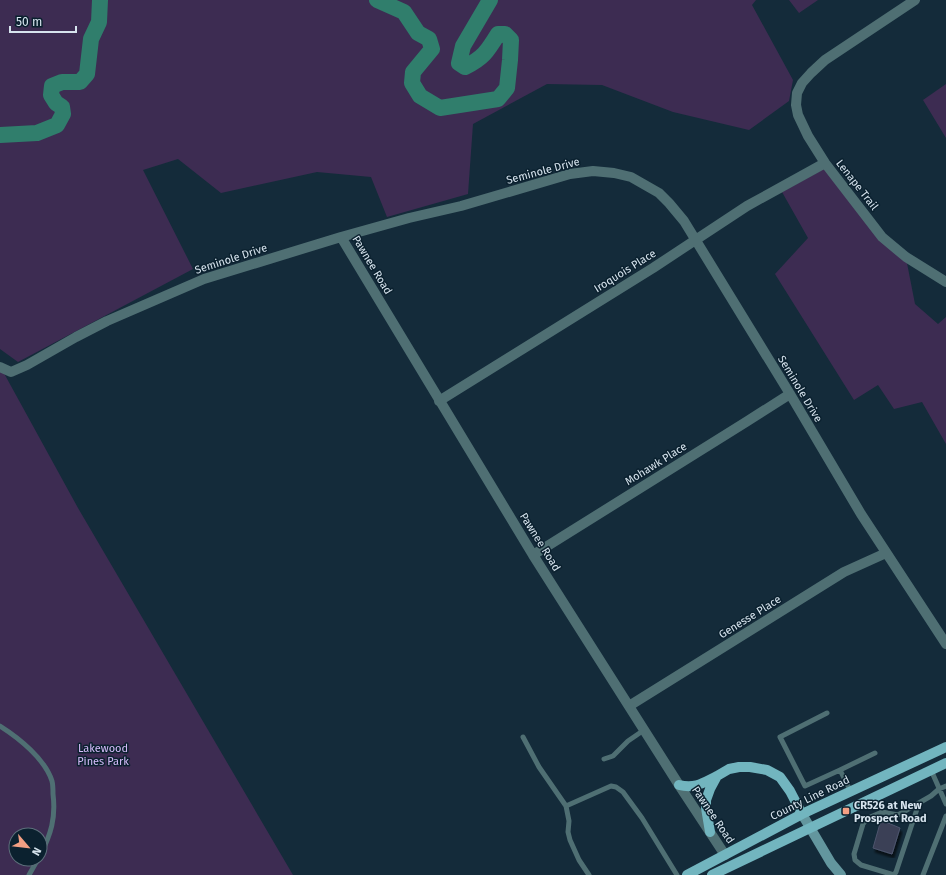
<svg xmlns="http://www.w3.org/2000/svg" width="946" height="875" viewBox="0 0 946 875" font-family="'Fira Sans',sans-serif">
	<defs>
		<filter id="shadow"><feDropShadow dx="2" dy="4" stdDeviation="1" flood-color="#0009"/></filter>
	</defs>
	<rect width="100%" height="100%" fill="#142b3a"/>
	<!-- green -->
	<path fill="#3d2c52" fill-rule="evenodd" d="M0,0H756L752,5L793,80L789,101L749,130L673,112L602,85L547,84L473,124L468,194L387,217L371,177L317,172L221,193L178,159L143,170L193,269L18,362L0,349Z
		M789,0H818L799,13Z
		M946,84V138L923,100Z
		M824,169L906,258L915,304L938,324L946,317V444L922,402L894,409L878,385L854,400L775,274L808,238L782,192Z
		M0,366L78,508L293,875H0ZM16,835H40V859H16Z"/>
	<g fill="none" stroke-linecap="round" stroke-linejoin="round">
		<!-- river -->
		<path stroke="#307e6c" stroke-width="16" d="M377,0L404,12L418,33L429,39L432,49L413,72L412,83L420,96L440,108L498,99L507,88L510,60L511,40L505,34H498C487,52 483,58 465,67L459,63L463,46L490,0
			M0,135L37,133L57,125L63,114L62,107L56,103L51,95L52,86L62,82H80L87,74L91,39L99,22L100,0"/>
	</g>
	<!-- building -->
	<path fill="#3a4057" stroke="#4e556d" filter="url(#shadow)" d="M881,820L900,828L892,854L873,848Z"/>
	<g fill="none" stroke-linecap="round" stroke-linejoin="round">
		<!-- service -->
		<path stroke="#4f6f73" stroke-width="5" d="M827,713L780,737L805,786L840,770L851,792
			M0,726C19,738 45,759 52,781C53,785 53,790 53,794C56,818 51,834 40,856
			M523,737L539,767L566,806
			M604,759L613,756L628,741L644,730
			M840,770L875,753
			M931,770L946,804
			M919,803L896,872L894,875L861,865L855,860L854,854L863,824L868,818L882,812L898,815L931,796L939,789L946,786
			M29,875L38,859
			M589,875L579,860L570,840L568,832L569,821L566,806L611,786L616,787L623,792L642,818L677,875
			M923,875L946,816"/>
		<!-- minor -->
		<path stroke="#4f6f73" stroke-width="10" d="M915,0L825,60L811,73L802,83L797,93L796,105L798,115L808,136L825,163L882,237L906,257L946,282
			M341,237L533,555L679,785L725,855
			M0,367L11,372L27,365L76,337L107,321L204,279L341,237L409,218L461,206L570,174L593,171L614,173L631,177L659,193L669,203L684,221L790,394L861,514L946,644
			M439,401L653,268L747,206L825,163
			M533,555L746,422L790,394
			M629,706L844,572L886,553"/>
		<!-- secondary -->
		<path stroke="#63969e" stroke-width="10" d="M802,814L831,863L841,875"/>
		<!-- primary -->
		<path stroke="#72b5bf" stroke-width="10" d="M679,785C695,789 703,783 717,776
			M710,832L706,808V800L710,789L717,776L729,769L739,767H750L767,770L780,777L790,791L802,814
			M687,875L802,814L946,747
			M712,875L946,763"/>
	</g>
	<!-- markers -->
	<rect fill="#f39f83" stroke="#0b212f" stroke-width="1.5" x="842" y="807" width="8" height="8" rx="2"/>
	<g text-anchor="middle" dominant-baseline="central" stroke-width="3" stroke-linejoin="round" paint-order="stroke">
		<!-- street labels -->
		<g font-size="11" fill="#d7e4ee" stroke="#0b212f">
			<text transform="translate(543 171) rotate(-15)">Seminole Drive</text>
			<text transform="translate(857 185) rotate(52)">Lenape Trail</text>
			<text transform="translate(231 259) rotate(-18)">Seminole Drive</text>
			<text transform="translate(372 265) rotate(59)">Pawnee Road</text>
			<text transform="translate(625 271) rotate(-32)">Iroquois Place</text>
			<text transform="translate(800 389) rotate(59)">Seminole Drive</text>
			<text transform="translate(656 464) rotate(-32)">Mohawk Place</text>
			<text transform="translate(540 542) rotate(58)">Pawnee Road</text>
			<text transform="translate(750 617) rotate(-32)">Genesse Place</text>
			<text transform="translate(810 798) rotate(-26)">County Line Road</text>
			<text transform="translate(713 815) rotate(56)">Pawnee Road</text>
		</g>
		<!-- park labels -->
		<g font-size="11" fill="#d6bcfa" stroke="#0b212f">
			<text x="103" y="748">Lakewood<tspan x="103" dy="13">Pines Park</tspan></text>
		</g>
		<!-- poi labels -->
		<g font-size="11" font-weight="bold" fill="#d7e4ee" stroke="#0b212f" text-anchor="start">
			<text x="854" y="805">CR526 at New<tspan x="854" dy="13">Prospect Road</tspan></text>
		</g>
	</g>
	<!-- north arrow -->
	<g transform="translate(28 847) rotate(118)"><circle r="19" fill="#0b212f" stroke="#5d6f7b"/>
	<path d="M0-3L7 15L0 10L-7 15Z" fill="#f39f83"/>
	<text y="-6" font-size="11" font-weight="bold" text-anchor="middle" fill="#d7e4ee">N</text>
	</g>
	<!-- scale -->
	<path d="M10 26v6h66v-6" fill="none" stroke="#d7e4ee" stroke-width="2"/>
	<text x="16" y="26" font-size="12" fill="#d7e4ee" stroke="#0b212f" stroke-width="3" paint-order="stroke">50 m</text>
</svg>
